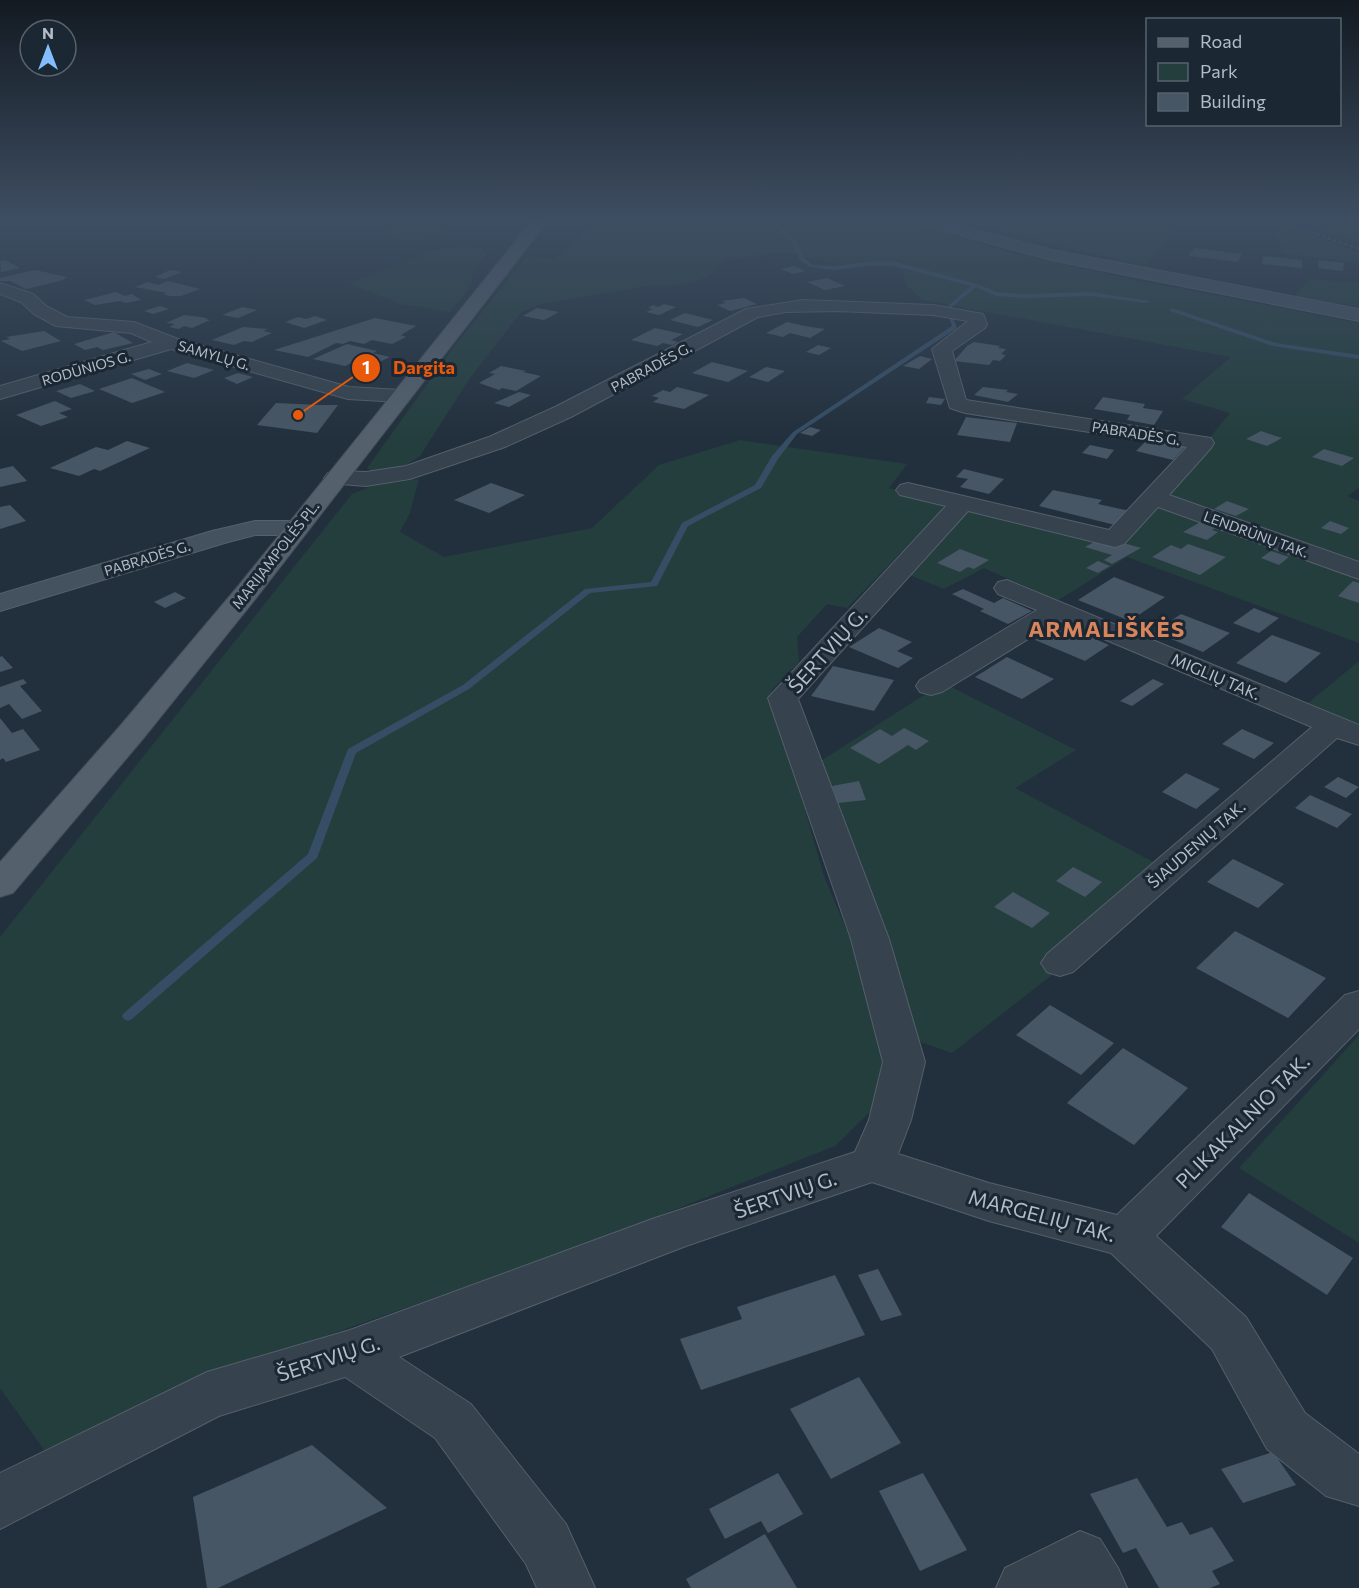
<svg xmlns="http://www.w3.org/2000/svg" width="1359" height="1588" viewBox="0 0 1359 1588" font-family="Commissioner,sans-serif">
	<rect width="100%" height="100%" fill="#22303d"/>
	<!-- green -->
	<path fill="#243e3e" d="M371,218H522L517,223L464,224L419,242L396,240Z
		M566,218H892L997,249L1109,275L1359,323V488L1347,496L1359,501V643L1127,557L1057,601L984,568L944,589L907,574L967,508L1123,543L1230,413L1182,399L1231,357L922,300L905,283L903,269L841,264L787,253L769,254L724,260L707,277L681,285L649,286L540,304L521,312L470,378L420,456L403,467L376,473L367,468L456,344L526,257L556,259L587,227Z
		M941,218H1263L1359,252V263L1282,253L1277,228L1181,222L1146,266Z
		M1303,218H1359V244L1323,231V225Z
		M461,247L481,248L487,254L472,271V285L450,312L400,304L348,283L440,249Z
		M1309,279L1359,283V307L1295,296Z
		M740,440L907,464L889,488L942,503L943,509L847,608L827,604L797,637L799,662L771,691L824,876L880,1010L884,1053L871,1111L835,1146L583,1246L268,1356L44,1450L0,1388V937L352,494L372,486L419,479L410,513L400,532L444,557L592,528L659,465Z
		M1359,661V725L1307,704Z
		M943,683L1076,750L1015,788L1179,876L952,1053L918,1041L816,764Z
		M1359,1035V1243L1239,1168Z"/>
	<g fill="none" stroke-linecap="round" stroke-linejoin="round">
		<!-- stream -->
		<path fill="#354e65" fill-rule="evenodd" d="M750,218H756L779,224L796,240L804,258L813,265L834,266L878,261L895,262L977,284L997,292L1025,294L1090,292L1150,301L1147,303L1090,296L1025,298L996,296L976,287L951,308L948,306L949,305L971,286L895,266L878,265L834,270L810,267L800,260L792,242L775,226Z
			M1172,308L1276,343L1359,355V359L1273,346L1170,311V309Z
			M949,318H953L957,328L797,434L778,459L761,488L688,526L657,586L590,593L469,689L356,753L317,858L132,1019L128,1021L124,1019L122,1016L124,1013L308,854L348,749L463,685L585,589L651,582L682,523L755,485L772,456L793,432L952,326Z"/>
	</g>
	<!-- building -->
	<path fill="#465664" d="M1194,248L1242,254L1238,262L1189,256Z
		M1263,256L1302,260V268L1262,264Z
		M5,260L20,268L1,272L0,261Z
		M1319,260L1344,263L1343,271L1318,268Z
		M794,266L805,271L793,274L781,269Z
		M35,270L67,277L63,280L26,289L10,281H0V278Z
		M170,270L182,272L164,279L155,277Z
		M827,278L845,286L825,290L807,282Z
		M168,281L200,289L181,296H170L163,294L167,293L135,287L148,282L158,285Z
		M116,292L125,296L132,294L141,300L126,303L120,301L95,305L84,300Z
		M744,298L757,304L730,311L717,305L726,303L722,301Z
		M664,304L676,307L659,315L646,312L653,309L648,308L653,305L658,307Z
		M160,306L169,309L153,314L144,311Z
		M242,307L257,310L238,318L222,315Z
		M537,308L559,312L544,320L523,316Z
		M685,313L713,320L698,327L670,320Z
		M184,315L208,318L205,319L210,320L192,328L184,326L179,329L169,327L175,324L166,323Z
		M315,316L327,320L304,328L285,322L298,317L306,319Z
		M375,318L416,326L401,335L406,337L392,344L372,340L364,344L350,341L343,344L336,343L308,357L274,350Z
		M787,322L805,326L825,329L810,338L790,333L783,337L766,333Z
		M243,327L268,329L263,331L272,333L252,342L244,341L234,345L212,340Z
		M655,328L683,334L671,340L678,342L672,345L663,343L657,346L631,340Z
		M44,331L61,341L22,351L1,341L10,339L6,337Z
		M114,332L133,343L103,350L97,347L85,350L74,344Z
		M974,342L1000,346L998,348L1006,349L1001,354L1006,355L1000,361L993,360L989,365L954,361L967,346Z
		M347,344L377,351L373,353L390,357L375,364L357,360L345,366L313,359Z
		M818,345L831,348L819,355L806,352Z
		M920,356L932,359L919,369L903,366Z
		M712,362L748,371L728,382L692,373Z
		M187,363L214,370L194,378L167,371Z
		M501,366L526,371L523,372L541,376L516,391L502,388L499,390L479,383L495,374L489,373Z
		M766,367L785,371L768,382L749,377Z
		M149,369L162,374L145,380L131,374Z
		M238,373L253,377L237,384L224,378Z
		M132,378L165,392L132,403L99,389Z
		M80,384L95,391L71,398L56,391Z
		M677,387L709,395L684,409L653,402L659,398L652,396L663,390L670,392Z
		M983,387L1008,390L1006,392L1018,394L1008,402L974,395Z
		M519,392L531,395L509,407L494,403Z
		M929,397L945,399L941,405L926,403Z
		M1103,397L1145,404L1143,408L1163,411L1154,425L1127,420L1130,415L1094,409Z
		M55,401L72,409L59,413L68,417L41,426L16,415Z
		M276,403L319,405H338L317,433L257,425Z
		M966,417L1017,423L1010,442L957,435Z
		M810,427L821,430L812,436L800,433Z
		M1261,431L1282,438L1267,446L1246,439Z
		M1148,439L1185,447L1173,460L1136,451Z
		M127,441L150,448L100,471L94,469L79,476L50,468L96,447L108,450Z
		M1090,445L1114,450L1107,459L1082,453Z
		M1324,449L1354,458L1342,466L1312,457Z
		M13,466L27,481L0,487V469Z
		M964,469L1004,479L989,494L960,487L968,479L956,477Z
		M491,483L525,495L489,513L454,500Z
		M1053,490L1102,500L1098,504L1130,511L1119,526L1039,506Z
		M1227,501L1249,509L1236,516L1214,509Z
		M10,505L26,521L0,529V507Z
		M1202,521L1218,526L1212,530L1218,532L1207,540L1183,532Z
		M1330,521L1349,528L1341,534L1321,528Z
		M1103,537L1141,548L1112,564L1104,560L1112,555L1085,547Z
		M1188,544L1226,557L1200,575L1152,557L1171,545L1181,549Z
		M960,549L989,560L974,569L968,567L960,572L937,563Z
		M1271,551L1289,557L1279,565L1261,558Z
		M1098,561L1110,566L1098,573L1086,568Z
		M1114,577L1165,597L1130,621L1078,600Z
		M1353,581L1359,583V603L1338,596Z
		M963,589L994,603L1003,598L1032,611L1008,624L980,611L984,609L952,594Z
		M175,592L186,598L165,608L154,602Z
		M1254,608L1279,618L1259,633L1233,623Z
		M1181,614L1230,633L1203,652L1154,632Z
		M1060,624L1109,645L1085,661L1035,640Z
		M879,628L912,642L897,651L913,658L898,668L849,647Z
		M1272,635L1321,653L1286,683L1236,663Z
		M2,656L13,668L0,672V657Z
		M1007,657L1054,679L1022,699L975,677Z
		M833,666L894,680L874,711L811,696Z
		M23,679L27,683L20,686L42,711L22,719L9,704L0,708V687Z
		M1153,679L1164,684L1132,706L1120,701Z
		M0,718L12,733L23,729L40,750L6,762L3,758L0,760Z
		M904,728L929,741L916,750L908,745L879,764L850,748L880,729L892,736Z
		M1242,729L1274,743L1254,759L1222,744Z
		M1186,773L1220,789L1196,809L1162,792Z
		M1338,777L1359,787L1346,798L1324,787Z
		M859,781L866,800L838,803L832,786Z
		M1310,795L1352,814L1337,828L1295,808Z
		M1233,859L1284,884L1258,908L1207,882Z
		M1073,867L1102,882L1085,897L1056,881Z
		M1013,892L1050,913L1032,928L994,907Z
		M1235,931L1326,978L1288,1018L1196,968Z
		M1050,1005L1114,1043L1081,1075L1016,1035Z
		M1123,1048L1188,1088L1134,1145L1067,1103Z
		M1249,1193L1353,1258L1327,1295L1221,1227Z
		M878,1269L902,1315L881,1321L858,1275Z
		M835,1275L865,1335L701,1390L680,1339L742,1319L737,1307Z
		M859,1377L901,1443L831,1479L790,1409Z
		M312,1445L387,1508L218,1588H207L193,1497Z
		M1273,1452L1296,1485L1243,1503L1221,1469Z
		M778,1473L803,1514L768,1533L761,1521L725,1539L709,1509Z
		M923,1473L967,1550L920,1571L879,1491Z
		M1137,1478L1167,1527L1182,1522L1190,1535L1212,1527L1234,1561L1212,1571L1220,1584L1210,1588H1159L1136,1548L1123,1553L1090,1494Z
		M765,1534L797,1588H691L686,1579Z"/>
	<g fill="none" stroke-linecap="round" stroke-linejoin="round">
		<!-- street casing -->
		<g stroke="#54606b" stroke-width="2">
			<path id="street" d="M0,283L33,294L46,306L67,317L134,322L178,339L349,387L401,390L408,392L411,396L408,400L401,402L348,399L171,349L0,399V386L152,342L131,333L56,326L34,314L21,302L0,294Z
				M803,300L933,305L983,314L987,324L985,328L952,351L966,400L1211,438L1214,443L1211,448L1169,495L1359,562V579L1158,507L1124,544L1115,547L968,511L798,699L889,939L925,1062L911,1120L898,1154L989,1183L1117,1215L1345,995L1359,991V1029L1156,1236L1246,1317L1305,1413L1359,1454V1506L1326,1496L1267,1449L1212,1349L1111,1253L989,1221L872,1182L686,1246L399,1357L471,1404L566,1524L595,1588H537L526,1564L435,1438L345,1377L219,1416L0,1529V1473L207,1372L350,1330L655,1218L855,1152L869,1120L883,1062L851,939L768,698L946,506L900,495L896,490L900,485L908,483L1109,530L1187,447L965,413L950,408L932,349L968,321L933,315L837,311L786,312L758,317L571,417L505,447L410,479L366,486L328,483L324,478L328,473L336,471L366,472L406,466L489,437L555,407L746,309Z
				M1007,580L1359,725V745L1337,738L1073,972L1060,976L1047,972L1041,963L1047,954L1312,727L1059,620L942,692L931,695L920,692L916,686L920,680L1037,610L998,594L994,588L998,582Z
				M1080,1531L1100,1539L1118,1568L1127,1588H996L1005,1568Z"/>
		</g>
		<!-- secondary casing -->
		<g stroke="#54606b" stroke-width="2">
			<path id="secondary" d="M907,218H930L1052,250L1359,309V321L1051,260L909,221Z
				M255,521H297L306,523L309,528L306,533L297,535H255L228,542L0,611V594L212,531Z"/>
		</g>
		<!-- primary casing -->
		<g stroke="#3f4b56" stroke-width="2">
			<path id="primary" d="M534,218H550L257,597L142,740L13,893L0,897V862L120,726L239,585Z"/>
		</g>
		<!-- street -->
		<use href="#street" fill="#36424d" fill-rule="evenodd"/>
		<!-- secondary -->
		<use href="#secondary" fill="#445260" fill-rule="evenodd"/>
		<!-- primary -->
		<use href="#primary" fill="#54616d" fill-rule="evenodd"/>
		<!-- rail -->
		<path stroke="#586774" stroke-width="2" stroke-dasharray="3 3" stroke-linecap="butt" d="M1271,218L1359,249"/>
	</g>
	<!-- sky -->
	<linearGradient id="sky" x2="0" y2="1"><stop stop-color="#131a22"/><stop offset="0.5" stop-color="#3e4e62"/><stop offset="1" stop-color="#3e4e62" stop-opacity="0"/></linearGradient>
	<rect width="1359" height="440" fill="url(#sky)"/>
	<g text-anchor="middle" dominant-baseline="central" stroke-width="6" stroke-linejoin="round" paint-order="stroke">
		<!-- far-street labels -->
		<g font-size="14" fill="#b2bdc9" stroke="#1b2732">
			<text transform="translate(214 355) rotate(16)">SAMYLŲ G.</text>
			<text transform="translate(651 367) rotate(-28)">PABRADĖS G.</text>
			<text transform="translate(86 368) rotate(-16)">RODŪNIOS G.</text>
			<text transform="translate(1136 433) rotate(9)">PABRADĖS G.</text>
			<text transform="translate(1256 534) rotate(20)">LENDRŪNŲ TAK.</text>
			<text transform="translate(275 555) rotate(-52)">MARIJAMPOLĖS PL.</text>
			<text transform="translate(147 558) rotate(-17)">PABRADĖS G.</text>
		</g>
		<!-- street labels -->
		<g font-size="16" fill="#b2bdc9" stroke="#1b2732">
			<text transform="translate(1216 676) rotate(23)">MIGLIŲ TAK.</text>
			<text transform="translate(1196 844) rotate(-41)">ŠIAUDENIŲ TAK.</text>
		</g>
		<!-- near-street labels -->
		<g font-size="20" fill="#b2bdc9" stroke="#1b2732">
			<text transform="translate(827 650) rotate(-48)">ŠERTVIŲ G.</text>
			<text transform="translate(1242 1121) rotate(-45)">PLIKAKALNIO TAK.</text>
			<text transform="translate(785 1194) rotate(-19)">ŠERTVIŲ G.</text>
			<text transform="translate(1042 1215) rotate(15)">MARGELIŲ TAK.</text>
			<text transform="translate(328 1358) rotate(-18)">ŠERTVIŲ G.</text>
		</g>
		<!-- district labels -->
		<g font-size="22" font-weight="bold" letter-spacing="1.5" fill="#d9855c" stroke="#1b2732">
			<text x="1107" y="628">ARMALIŠKĖS</text>
		</g>
	</g>
	<!-- callouts -->
	<path fill="none" stroke="#e8590c" stroke-width="2" d="M298 415L366 368"/>
	<g fill="#e8590c" stroke="#1b2732" stroke-width="2">
		<circle cx="298" cy="415" r="6"/>
		<circle cx="366" cy="368" r="15"/>
	</g>
	<g font-size="18" text-anchor="middle" font-weight="bold" fill="#fff">
		<text x="366" y="374">1</text>
	</g>
	<g font-size="18" text-anchor="middle" font-weight="bold" fill="#e8590c" stroke="#1b2732" stroke-width="6" stroke-linejoin="round" paint-order="stroke">
		<text x="424" y="374">Dargita</text>
	</g>
	<!-- legend -->
	<rect x="1146" y="18" width="195" height="108" fill="#1b2732" stroke="#57636e" stroke-width="1.5"/>
	<rect x="1158" y="38" width="30" height="9" fill="#54616d" stroke="#57636e" stroke-width="1.5"/>
	<text x="1200" y="48" font-size="18" fill="#b2bdc9">Road</text>
	<rect x="1158" y="63" width="30" height="18" fill="#243e3e" stroke="#57636e" stroke-width="1.5"/>
	<text x="1200" y="78" font-size="18" fill="#b2bdc9">Park</text>
	<rect x="1158" y="93" width="30" height="18" fill="#465664" stroke="#57636e" stroke-width="1.5"/>
	<text x="1200" y="108" font-size="18" fill="#b2bdc9">Building</text>
	<!-- north arrow -->
	<g transform="translate(48 48)"><circle r="28" fill="#1b2732" stroke="#57636e" stroke-width="1.5"/>
	<path d="M0-4.5L10 22L0 15L-10 22Z" fill="#83befc"/>
	<text y="-9" font-size="16" font-weight="bold" text-anchor="middle" fill="#b2bdc9">N</text>
	</g>
</svg>
